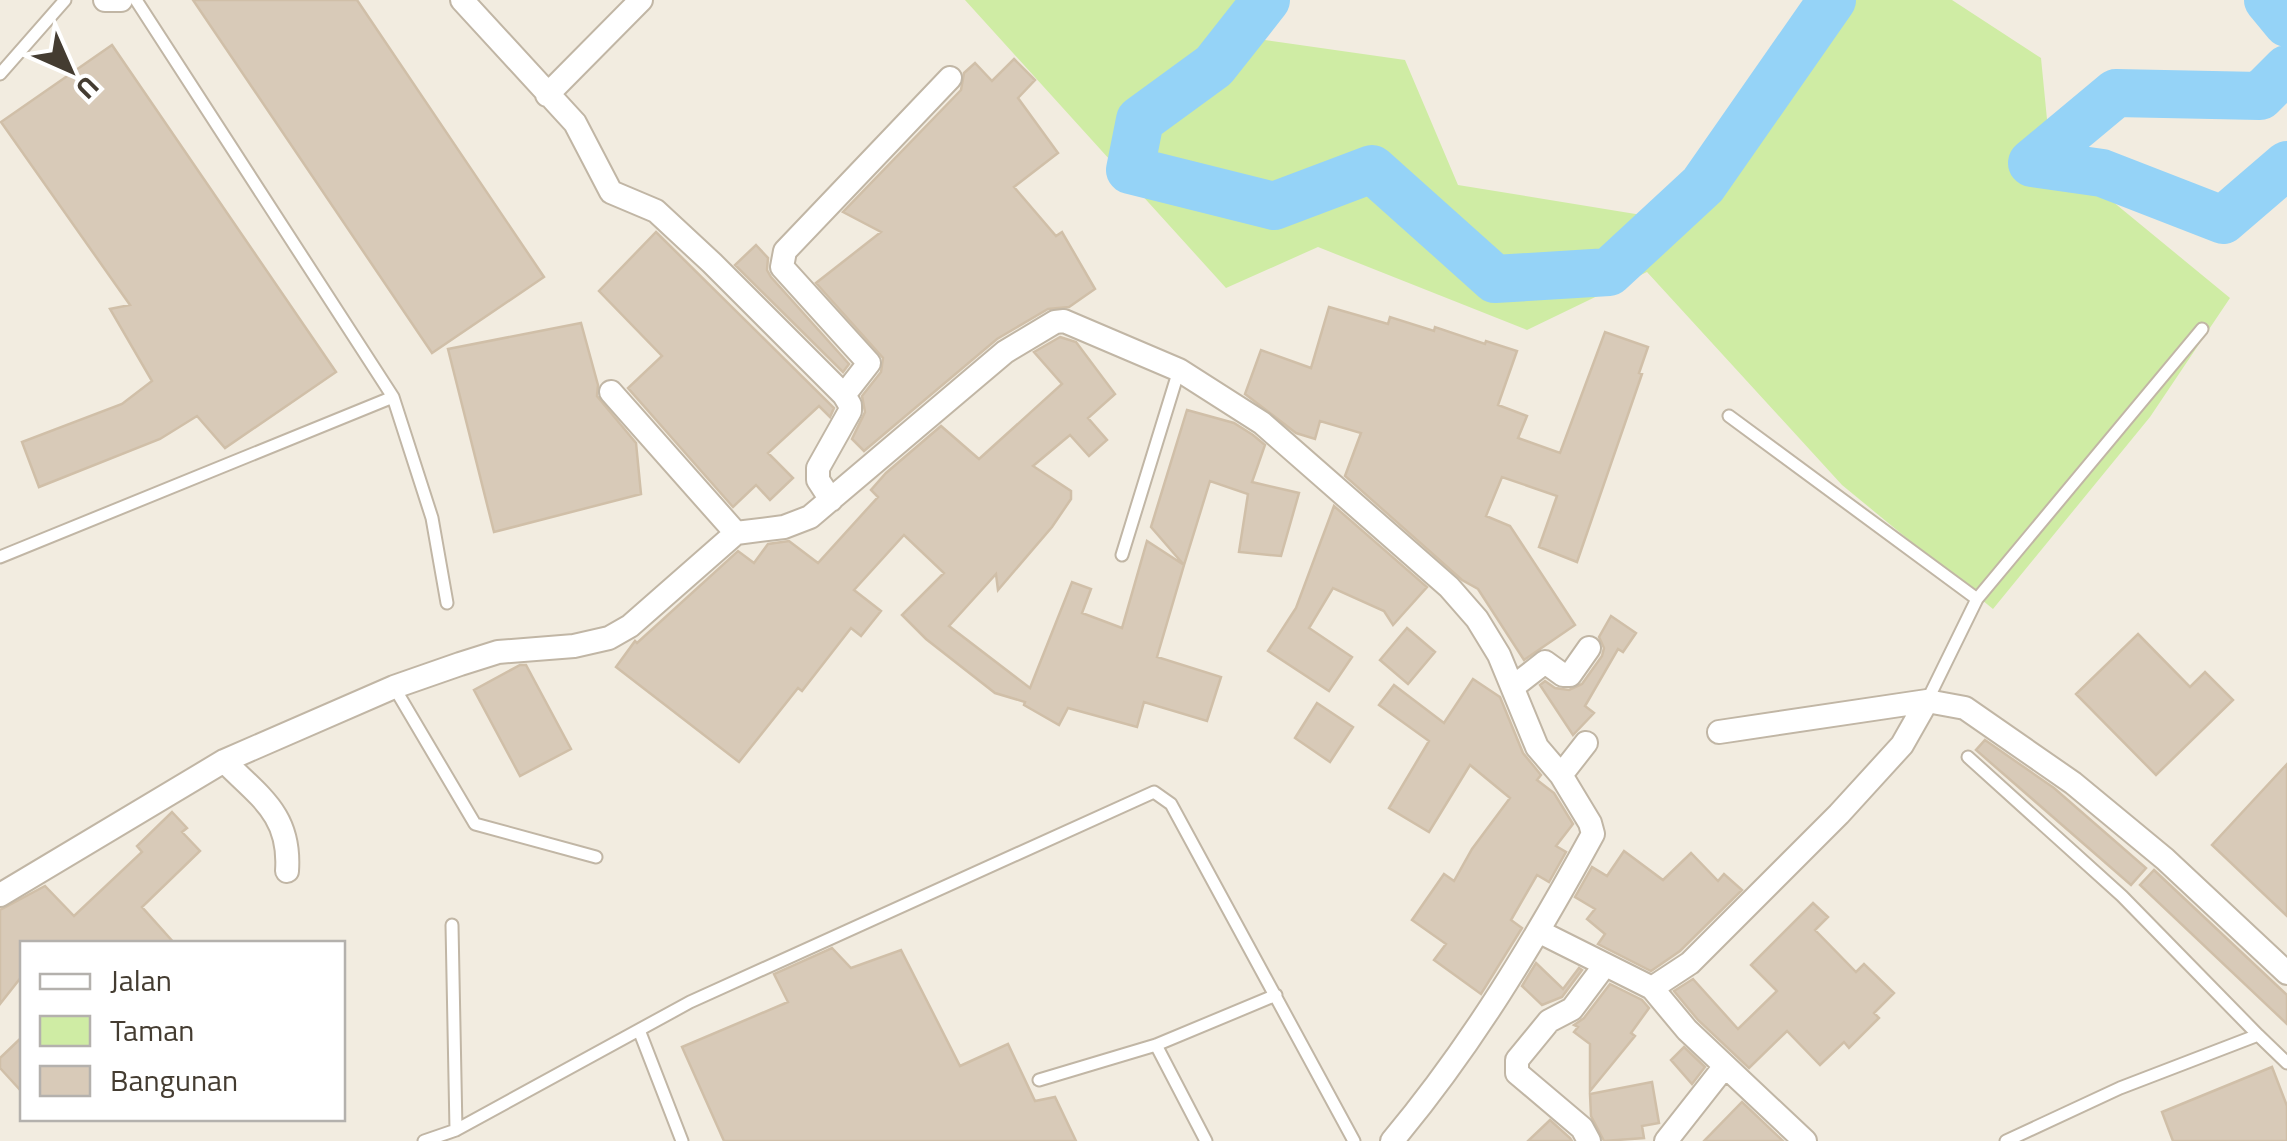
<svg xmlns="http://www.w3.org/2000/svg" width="2287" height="1141" viewBox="0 0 2287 1141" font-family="'Titillium Web',sans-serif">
	<rect width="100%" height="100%" fill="#f2ece0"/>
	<!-- green -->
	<path fill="#cfeca4" d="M965,0H1269L1258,39L1405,60L1458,185L1660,218L1814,0H1952L2041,58L2050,150L2230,298L2150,417L1993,609L1842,485L1647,272L1527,330L1318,247L1226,288Z"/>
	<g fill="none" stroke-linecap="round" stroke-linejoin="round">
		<!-- river -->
		<path stroke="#95d3f7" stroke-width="48" d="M1266,0L1214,66L1140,120L1130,170L1274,206L1372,169L1495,279L1609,272L1703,185L1832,0
			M2268,0L2287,23
			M2287,69L2260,96L2116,93L2032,163L2102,173L2223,220L2287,165"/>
	</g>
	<!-- building -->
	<path fill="#d8cab8" stroke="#d0bfa8" stroke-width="2.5" d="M193,0H357L544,277L432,353Z
		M112,45L336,372L225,448L197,416L160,439L39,487L22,442L122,404L152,381L110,309L130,305L1,122Z
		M1014,59L1035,80L1018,98L1058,153L1014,187L1056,236L1062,232L1095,289L1069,307L1048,309L997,339L864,451L852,439L865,412L862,396L881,372L883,358L816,283L881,232L843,212L961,90L964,73L975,63L992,81Z
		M656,232L834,408L830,417L819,406L768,453L793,478L770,500L756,485L733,507L628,388L662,356L599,291Z
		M756,245L768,258L767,270L771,277L849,364L843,372L735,265Z
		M1329,307L1388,324L1390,317L1434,331L1435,327L1485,344L1486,341L1517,351L1498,405L1527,416L1518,438L1560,453L1605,332L1648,347L1639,373L1642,374L1577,562L1539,547L1557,496L1502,477L1486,516L1510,526L1575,625L1524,660L1478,589L1462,580L1345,476L1361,433L1320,421L1315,439L1296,433L1245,394L1261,350L1311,368Z
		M581,323L598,385L597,396L636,443L641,494L494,532L448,349Z
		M1060,337L1076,342L1115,394L1088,418L1107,440L1089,456L1070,435L1033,466L1071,491V499L1052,527L998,590L996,574L949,626L1030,688L1072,582L1091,589L1082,613L1122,628L1147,541L1184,565L1157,657L1221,677L1207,721L1144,702L1137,727L1068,708L1059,725L1024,705L1025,702L995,693L926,639L902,615L944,573L904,535L854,590L881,611L861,636L851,628L802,691L798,688L739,762L616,667L635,641L637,643L738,551L754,563L768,544L789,541L818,563L878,497L871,490L886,473L941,426L979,459L1062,384L1034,352Z
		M1187,410L1234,423L1253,435L1265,445L1252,482L1299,493L1281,556L1239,552L1248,494L1210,481L1184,565L1151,527Z
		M1334,506L1427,587L1393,625L1384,611L1333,588L1309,628L1352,657L1329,691L1268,651L1296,608Z
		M1611,616L1636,633L1623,652L1618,649L1585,706L1594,713L1573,735L1540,685L1545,681L1555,688L1569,690L1582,684L1602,656L1604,648L1599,637Z
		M1407,628L1435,652L1408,684L1380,660Z
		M2138,634L2190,687L2205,672L2233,700L2156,775L2076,694Z
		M520,665H526L571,749L520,776L474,690Z
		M1473,679L1500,697L1523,753L1541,775L1537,780L1554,793L1573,824L1556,846L1566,852L1549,882L1537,875L1511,920L1522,928L1481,994L1434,960L1446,944L1412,920L1444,874L1454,881L1472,849L1510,798L1470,765L1429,832L1389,808L1429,741L1379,705L1394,685L1444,723Z
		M1317,703L1353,727L1330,762L1295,738Z
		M1985,740L2054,788L2146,868L2131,885L1976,750Z
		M2287,764V916L2212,845Z
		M172,812L187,828L182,832L200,851L142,907L175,944H22V976L0,1004V910L45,886L74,916L142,852L137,846Z
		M1624,851L1663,880L1691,853L1718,881L1724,874L1742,890L1680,951L1651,971L1598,944L1605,934L1587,919L1595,909L1575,897L1592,867L1607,876Z
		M2154,870L2287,995V1024L2140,885Z
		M1813,903L1828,917L1815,930L1856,972L1864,964L1894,993L1874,1013L1879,1018L1849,1048L1844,1042L1820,1065L1787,1031L1749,1068L1698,1020L1674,991L1693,979L1738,1029L1777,991L1751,965Z
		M832,948L851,968L901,950L960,1066L1008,1044L1035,1101L1055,1097L1076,1141H724L682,1047L788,1002L774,974Z
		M1536,963L1563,989L1579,968L1582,970L1562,997L1542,1005L1522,986Z
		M1610,984L1642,1000L1649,1008L1631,1033L1635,1036L1590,1091V1044L1574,1032L1578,1027L1574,1025L1584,1018Z
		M22,1037V1092L0,1068V1058Z
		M1684,1047L1705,1067L1692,1084L1671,1060Z
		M2272,1067L2287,1106V1141H2173L2162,1112Z
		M1652,1082L1659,1123L1642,1126L1644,1138L1604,1141L1591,1116L1590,1094Z
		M1742,1102L1783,1141H1704Z
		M1550,1120L1570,1138L1572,1141H1528Z"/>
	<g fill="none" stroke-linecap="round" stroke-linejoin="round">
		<!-- lane casing -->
		<g stroke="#c1b6a5" stroke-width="15">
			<path id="lane" d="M136,0L393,397L432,518L447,603
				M0,74L65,0
				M1729,416L1977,599L1927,701
				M1122,555L1179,370
				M0,557L393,397
				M1977,599L2202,329
				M394,687L475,824L596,857
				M1968,757L2122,896L2258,1035
				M452,925L456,1130
				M639,1030L682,1141
				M1156,1045L1206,1141
				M1039,1080L1156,1045L1276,995
				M424,1141L456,1130L690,1002L1154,792L1171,804L1354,1141
				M2006,1141L2120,1088L2258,1035L2287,1063"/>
		</g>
		<!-- street casing -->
		<g stroke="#c1b6a5" stroke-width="26">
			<path id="street" d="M105,0H121
				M462,0L575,123L611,192L656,211L712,263L844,395L850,405V411L818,468V480L831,500
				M547,95L641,0
				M611,392L736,533
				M844,395L869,363L782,267L785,251L950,78
				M1513,687L1545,662L1563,675H1570L1589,648
				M1719,732L1927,701L1965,708L2073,783L2165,859L2287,973
				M224,761C260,797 291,815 287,871
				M1561,775L1586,743
				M0,895L224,761L394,687L460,664L498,652L574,646L609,638L630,626L736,533L784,527L810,517L1005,352L1055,322L1064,321L1179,370L1262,423L1449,587L1477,619L1499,655L1537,747L1561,775L1590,823L1593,834C1534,942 1471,1047 1392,1141
				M1540,932L1652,988L1690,963L1839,814L1902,745L1927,701
				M1652,988L1687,1030L1805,1141
				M1589,1141L1582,1128L1517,1073V1060L1549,1021L1572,1009L1605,965
				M1666,1141L1725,1066"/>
		</g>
		<!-- lane -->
		<use href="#lane" stroke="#fff" stroke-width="11"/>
		<!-- street -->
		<use href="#street" stroke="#fff" stroke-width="22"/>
	</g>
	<!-- legend -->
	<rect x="20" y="941" width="325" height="180" fill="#ffffff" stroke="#b4b1ad" stroke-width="2.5"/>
	<rect x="40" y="974" width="50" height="15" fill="#ffffff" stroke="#b4b1ad" stroke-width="2.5"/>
	<text x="110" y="991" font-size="30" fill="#443c31">Jalan</text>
	<rect x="40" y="1016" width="50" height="30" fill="#cfeca4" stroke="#b4b1ad" stroke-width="2.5"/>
	<text x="110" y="1041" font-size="30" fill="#443c31">Taman</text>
	<rect x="40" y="1066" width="50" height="30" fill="#d8cab8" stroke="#b4b1ad" stroke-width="2.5"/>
	<text x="110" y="1091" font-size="30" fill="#443c31">Bangunan</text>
	<!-- north arrow -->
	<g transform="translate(70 70) rotate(135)" stroke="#ffffff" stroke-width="8" paint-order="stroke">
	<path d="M0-8L18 38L0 25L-18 38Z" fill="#443c31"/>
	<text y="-15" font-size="28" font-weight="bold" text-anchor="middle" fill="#443c31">U</text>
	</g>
</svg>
